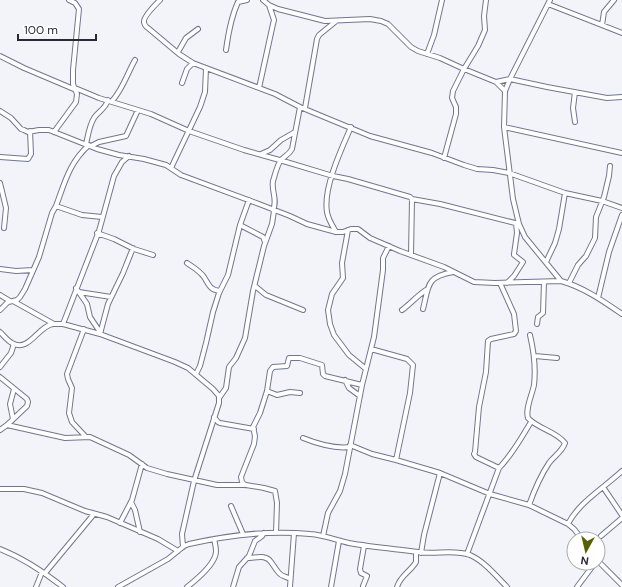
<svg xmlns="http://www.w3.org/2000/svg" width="622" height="587" viewBox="0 0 622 587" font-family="'DM Sans',sans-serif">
	<rect width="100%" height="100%" fill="#f2f4fa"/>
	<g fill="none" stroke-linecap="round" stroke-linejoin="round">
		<!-- street casing -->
		<g stroke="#707691" stroke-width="6">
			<path id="street" d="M160,0C156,4 143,17 144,22C144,24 146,27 148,28L179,54L193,63L275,94L300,107L370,136L432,153L464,165L477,169L493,170L509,173L565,193L602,201L622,208
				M263,0L269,5L278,9L325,21L370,19L381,21L388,24L411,47L418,51L440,58L464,69L496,82L505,91
				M550,0L510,79L505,91L504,127L513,199L519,224L525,237L561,281
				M548,4L622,33
				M602,25L604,12L614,0
				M226,50C228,35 232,15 238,2L247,0
				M178,52L186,38L198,29
				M427,54L434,35L442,0
				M0,56L24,68L76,90
				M496,82L510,79L547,87L607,98L622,97
				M182,83L187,69L193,63
				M75,88L99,98L151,114L189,131L244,150L283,161L333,176L348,179L410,197L412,199L411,255
				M259,88L273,24L274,20L269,5
				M575,92L573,108L575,122
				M112,101C123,89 127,74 135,60
				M305,108L317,39L319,35L335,22
				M0,111L11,118L21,129L24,130L28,132L39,130H49L97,149L119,155L144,159L166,165L181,175L259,204L290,216L307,224L336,232H343L351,229H358L370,238L400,251L444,267L474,282L495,283L561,281C583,287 603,301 622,314
				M504,127L622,153
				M54,132L76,102L77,94L73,84V70L79,9L75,3L69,0
				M86,144C88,136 89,126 94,118C98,111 105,110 108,100
				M91,146L99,142L126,136L138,110
				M261,154L270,150L281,140L295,132
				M0,157L28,159L31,154L30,131
				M444,158L456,114V107L452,98L453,91L464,69L478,46L485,30L484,16L486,0
				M171,168L200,107L205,92L206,68
				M0,183L6,208L4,228
				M412,199L440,204L519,224
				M56,206L82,215L102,217
				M273,210C278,200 271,191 273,181C275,175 277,165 281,160C284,156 289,155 292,149L300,107
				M240,225L263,237L265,242
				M348,230L342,263L343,278L332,294L328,310L330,324L334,335L349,355L366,369
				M336,232C332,225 328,219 327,212C323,188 341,150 351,127
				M97,233L114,239L134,249L153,255
				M546,262L555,243L559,229L565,193
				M187,263C193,267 200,271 204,277C209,285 210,290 220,291
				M0,269L16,271L33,270
				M507,283L514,276L523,262L514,255V254L517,233L516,223
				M569,283L578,265L586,256L595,238L596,217L604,197L609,176L610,166
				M255,286L266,295L303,310
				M76,288L87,304L90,317L100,332
				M79,292L111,297
				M0,295L10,301
				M598,298L609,252L622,215
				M13,301L17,300L20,297L25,289L39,257L52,213L56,206C65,182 69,163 89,145
				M423,309C429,285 426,277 453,272
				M0,310L8,302L13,301L54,324H63L100,334L175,362L188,368L213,389L219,396V403L194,481L182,534L183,547
				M402,310C410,304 417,296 426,290
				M63,324L99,231L114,176L122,162L129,156
				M537,324L538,317L543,313L544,282
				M84,329L67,374L68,379L72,388L69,413L72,422L86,437
				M0,332C4,336 8,341 12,343C29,353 38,326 53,324
				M100,334L108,304L123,273L133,248
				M371,349L407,359L413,365L410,393L396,460
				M535,356L557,358
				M0,367L11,353L14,344
				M196,374L200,366L206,343L213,312L219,293L228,275L240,225L249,200
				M0,377L27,399L28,402L27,406L7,425L0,430
				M345,380L349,388L360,396
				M267,391L277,395L290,392L300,393
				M219,398L226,388L229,367L236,358L245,338L253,291L264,246L272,224L274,211
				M214,417L218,422L220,423L254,429
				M13,419L10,404L14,389
				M7,425L65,438L90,437L129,455L147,468L167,474L217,485H246L264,488L275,491L277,503L276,533
				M303,438C318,444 334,449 350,447
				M350,445L372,454L396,460L440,473L490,494L529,505L568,524L574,529L582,539
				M499,468L476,457L474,454L475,452L479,407L486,372L488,341L491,339L514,334L516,331L514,314L500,283
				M245,485L242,482L241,477L254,444L255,436L253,427L260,413L267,391L270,371L273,367L287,366L289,358H300L322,365L323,374L325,376L362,385
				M603,487L622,515
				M0,489H24L42,493L85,511L107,517L158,539L178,551
				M131,502L135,510L140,532
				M529,505C534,491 541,475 549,463C554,456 562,452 565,443C556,431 538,429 528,418C525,409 532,395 534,385C536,368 534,352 530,335
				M231,506L243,534
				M120,523L132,500L142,464
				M568,524C579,502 604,488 622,471
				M323,536L328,513L340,491L345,474L362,385L374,337L383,270V258L389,246
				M601,536L622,518
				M0,549C23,558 44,572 63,587
				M421,553L424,535L440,473
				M467,554L499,468C512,455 521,438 531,422
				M247,558C256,558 266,554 271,562C274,566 276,570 279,573C282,577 286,576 290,579
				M598,561L622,585
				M45,573L94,514
				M363,586L367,576L361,573L360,569L364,546
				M36,587L42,572
				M118,587L168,559L184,546L189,544C229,535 270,530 310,534C324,535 336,540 349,543C372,547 395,549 418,552C435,555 453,549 470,555C484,561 496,576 507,587
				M187,587C196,580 215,565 216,552C216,548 215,543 214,539
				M233,587L239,567L249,556L255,541L262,536L264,533
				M290,587L294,533
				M331,587L339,541
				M397,587C400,576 411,571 416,562V552
				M577,587L595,563"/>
		</g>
		<!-- street -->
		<use href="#street" stroke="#fff" stroke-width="4"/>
	</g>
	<!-- north arrow -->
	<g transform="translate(586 551) rotate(188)"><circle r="19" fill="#ffffff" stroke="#a9aaae"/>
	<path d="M0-3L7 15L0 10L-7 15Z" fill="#586100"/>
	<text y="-6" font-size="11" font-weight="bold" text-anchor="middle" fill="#272a35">N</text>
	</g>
	<!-- scale -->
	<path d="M18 34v6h78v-6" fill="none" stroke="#272a35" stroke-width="2"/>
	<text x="24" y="34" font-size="12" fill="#272a35" stroke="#ffffff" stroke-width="3" paint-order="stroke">100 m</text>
</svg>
